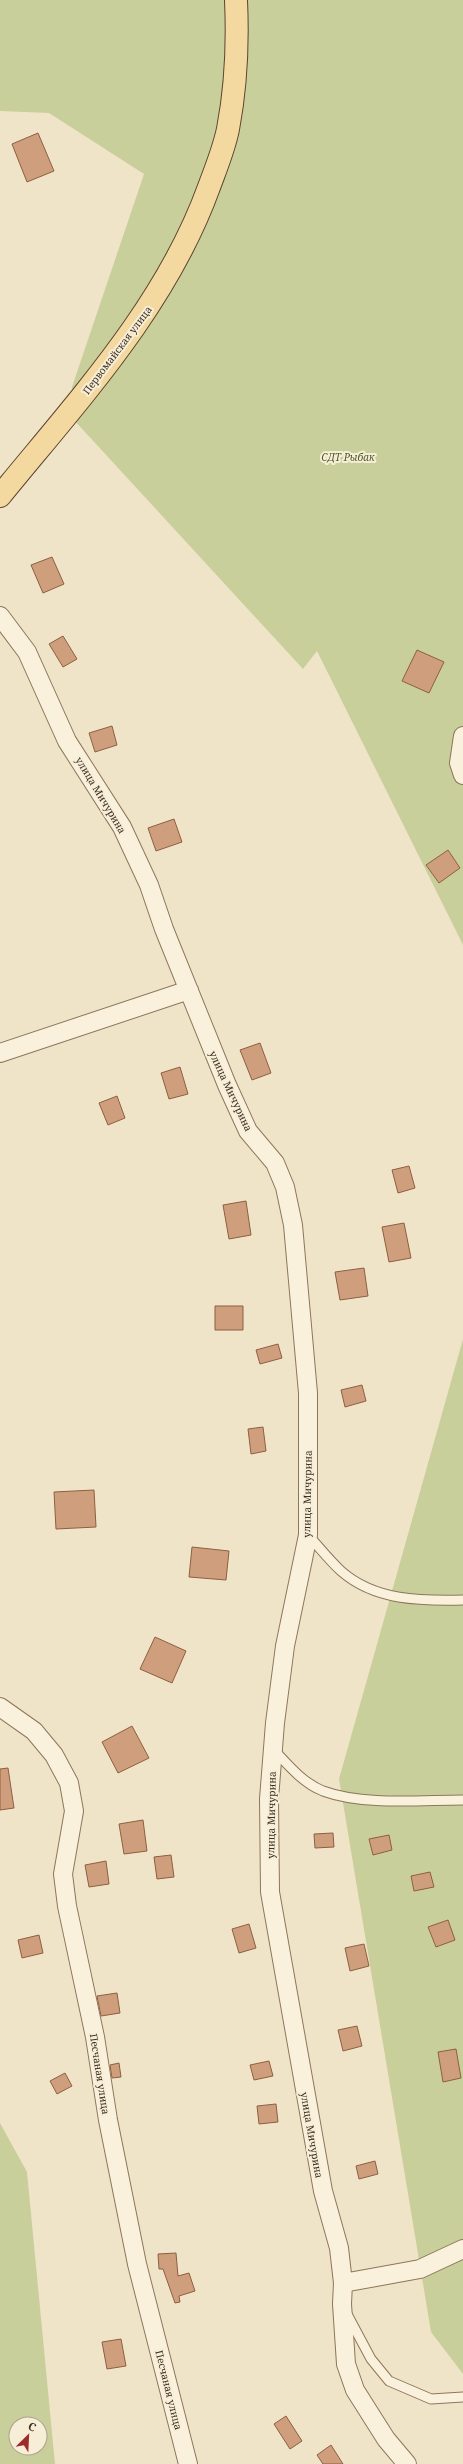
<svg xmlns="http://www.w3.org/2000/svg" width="463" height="2464" viewBox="0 0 463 2464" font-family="'Noto Serif',serif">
	<rect width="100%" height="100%" fill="#f0e4c8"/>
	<!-- green -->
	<path fill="#c9cf9b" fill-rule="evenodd" d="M0,0H463V945L317,651L303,669L73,419L72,387L144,174L49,113L0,111Z
		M463,1339V2374L431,2332L339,1779Z
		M0,2123L27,2172L55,2464H0ZM16,2424H40V2448H16Z"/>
	<!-- building -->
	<path fill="#cf9f7d" stroke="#8d5f41" d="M38,133L54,171L27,182L12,144Z
		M52,557L64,584L43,593L31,565Z
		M63,636L77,659L63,667L49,644Z
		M417,650L444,662L429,693L402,681Z
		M112,726L117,745L95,752L89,733Z
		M174,819L182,842L156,851L148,828Z
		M448,850L460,868L439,883L426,865Z
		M260,1043L271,1073L252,1080L240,1050Z
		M180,1067L188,1094L169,1099L161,1073Z
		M117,1096L125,1118L108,1125L99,1103Z
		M409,1166L415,1188L398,1193L392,1170Z
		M246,1201L251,1235L229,1239L223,1205Z
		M404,1223L411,1258L389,1262L382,1227Z
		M364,1268L368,1296L340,1300L335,1272Z
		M215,1306H243V1330H215Z
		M278,1344L282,1358L260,1364L256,1350Z
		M362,1385L366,1401L345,1407L341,1390Z
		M263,1427L266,1451L251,1454L248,1429Z
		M94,1490L96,1527L56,1529L54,1492Z
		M192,1547L229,1551L226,1580L189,1577Z
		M155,1637L186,1651L172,1683L140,1669Z
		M132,1726L149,1758L118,1773L102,1742Z
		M8,1768L14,1808L0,1810V1769Z
		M143,1820L147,1851L124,1854L119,1824Z
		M333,1833L334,1847L315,1848L314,1834Z
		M389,1835L392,1850L373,1855L369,1839Z
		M171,1855L174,1877L157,1879L154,1857Z
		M106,1861L109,1884L89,1887L85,1865Z
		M430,1872L434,1887L414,1891L411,1876Z
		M448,1920L455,1940L436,1947L428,1927Z
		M249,1924L256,1948L239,1953L232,1929Z
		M39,1935L43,1953L22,1958L18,1940Z
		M364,1944L369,1966L350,1971L345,1948Z
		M117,1993L120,2013L101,2016L97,1996Z
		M357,2026L362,2046L343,2051L338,2030Z
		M456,2049L461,2078L443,2082L438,2052Z
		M269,2061L273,2076L254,2080L250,2065Z
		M119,2063L121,2077L112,2078L110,2065Z
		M65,2073L72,2086L57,2094L50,2081Z
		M276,2104L278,2122L259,2124L257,2106Z
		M375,2161L378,2174L359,2179L356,2166Z
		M176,2253L178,2276L189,2273L195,2291L179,2296L180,2302L175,2303L163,2269H159L158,2254Z
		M121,2339L126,2366L107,2369L102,2342Z
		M286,2416L302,2441L290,2449L274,2424Z
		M331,2445L343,2464H323L317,2455Z"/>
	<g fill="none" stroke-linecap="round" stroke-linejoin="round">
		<!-- lane casing -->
		<g stroke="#8d765c" stroke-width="11">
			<path id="lane" d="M308,1535C319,1547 329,1560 341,1571C375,1601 421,1601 463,1600
				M274,1750C288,1765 303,1783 323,1791C364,1806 420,1800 463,1800
				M347,2314L371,2359L389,2381L431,2399L463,2397"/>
		</g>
		<!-- street casing -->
		<g stroke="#8d765c" stroke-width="20">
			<path id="street" d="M0,616L27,652L67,741L122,827L149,885L164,929L227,1085L248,1131L275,1163L285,1187L293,1225L308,1393V1535L285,1646L275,1723L269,1799L270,1892L323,2191L339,2248L343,2283L342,2304L346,2364L355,2390L386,2439L407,2464
				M463,736L459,763L463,775
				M0,1053L189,990
				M0,1707L34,1731L54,1755L69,1783L74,1811L63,1874L67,1906L95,2037L108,2120L137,2264L188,2464
				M343,2283L420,2269L463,2249"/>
		</g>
		<!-- primary casing -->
		<g stroke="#5b4430" stroke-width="24">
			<path id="primary" d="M0,496C79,399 166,306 209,187C216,168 224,149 228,129C236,87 238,44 236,0"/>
		</g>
		<!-- lane -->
		<use href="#lane" stroke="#faf1dc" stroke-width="9"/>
		<!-- street -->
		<use href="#street" stroke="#faf1dc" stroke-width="18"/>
		<!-- primary -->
		<use href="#primary" stroke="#f3d9a0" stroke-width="22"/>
	</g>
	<g text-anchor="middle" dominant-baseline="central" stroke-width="4" stroke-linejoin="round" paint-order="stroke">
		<!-- street labels -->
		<g font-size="10" fill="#3d2e20" stroke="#f7eed8">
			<text transform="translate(117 350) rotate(-53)">Первомайская улица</text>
			<text transform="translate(101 795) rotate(59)">улица Мичурина</text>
			<text transform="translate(231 1091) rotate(65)">улица Мичурина</text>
			<text transform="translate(307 1494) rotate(-89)">улица Мичурина</text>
			<text transform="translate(271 1815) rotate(-89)">улица Мичурина</text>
			<text transform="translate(100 2074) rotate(81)">Песчаная улица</text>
			<text transform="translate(312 2135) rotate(80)">улица Мичурина</text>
			<text transform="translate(169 2390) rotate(76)">Песчаная улица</text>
		</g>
		<!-- park labels -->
		<g font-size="10" font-style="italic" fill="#4d5a26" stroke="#f7eed8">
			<text x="348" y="457">СДТ Рыбак</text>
		</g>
	</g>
	<!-- north arrow -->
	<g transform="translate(28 2436) rotate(24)"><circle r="19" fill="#f7eed8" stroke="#ada18e"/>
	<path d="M0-3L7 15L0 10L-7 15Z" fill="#9e2a2b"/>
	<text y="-6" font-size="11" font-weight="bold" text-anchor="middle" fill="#3d2e20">С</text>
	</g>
</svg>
